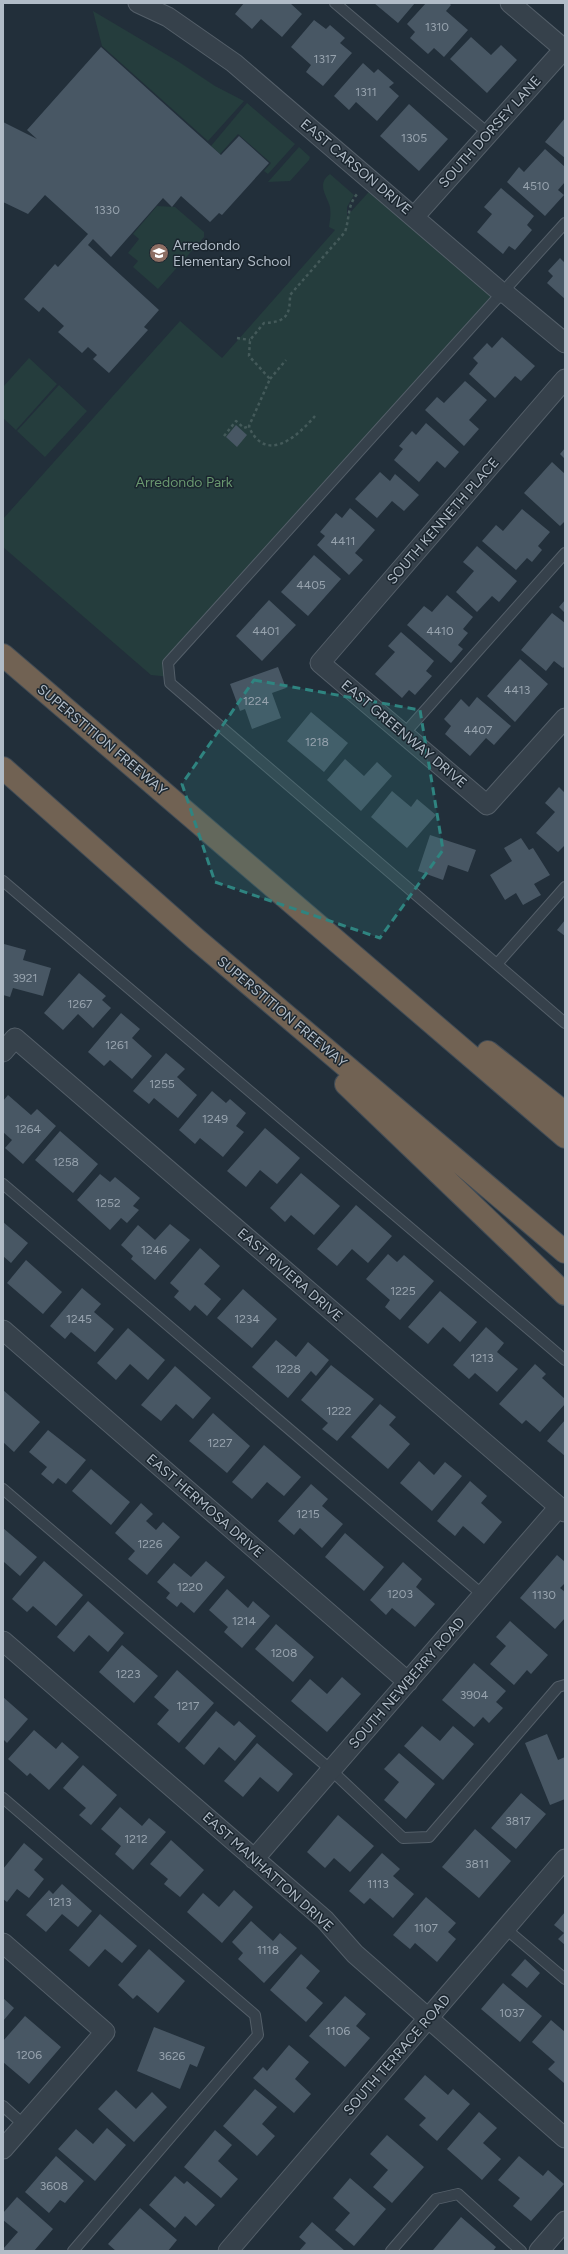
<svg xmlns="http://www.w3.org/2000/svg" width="568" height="2254" viewBox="0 0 568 2254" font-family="Figtree,sans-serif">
	<rect width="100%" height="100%" fill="#222f3a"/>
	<!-- green -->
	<path fill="#253d3d" d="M93,11L179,62L215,86L244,101L208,141L102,46Z
		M247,103L295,144L268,174L264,171L271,163L238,134L220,154L211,146Z
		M299,147L310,157L309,160L290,181L268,182Z
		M330,174L354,195L347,207V216L376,184L502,293L168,663L170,677L151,675L3,547V519L180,321L222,358L335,230L329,227C330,220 331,214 330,207C327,196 316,184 330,174Z
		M157,206L175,207L204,232V237L158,289L133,267L138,261L128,253L139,239L133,234Z
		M29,358L57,384L16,430L3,418V387Z
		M59,385L87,411L45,457L17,431Z"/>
	<!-- building -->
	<path fill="#485764" d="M244,3H290L302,14L282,37L261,19L252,29L235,14Z
		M374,3H415L398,23Z
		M426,3H449L451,5L446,11L468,30L444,57L434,48L428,54L410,38L415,32L407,24Z
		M314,20L326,29L330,25L345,38L340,43L352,53L323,86L306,72L311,65L291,47Z
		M471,37L491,55L501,45L517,60L487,93L450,59Z
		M101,47L221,155L239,136L269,163L222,215L219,213L210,222L181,196L172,207L163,198L111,257L93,239L88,245L159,310L144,327L148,330L109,373L93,359L97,355L88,347L82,353L58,332L64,326L43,307L39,312L24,299L55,264L58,267L88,234L45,195L28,214L3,202V122L37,139L27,130Z
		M363,63L374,73L378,69L394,83L389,87L399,96L377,121L356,102L349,110L334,96Z
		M409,104L448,139L419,171L380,136Z
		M565,118V158L545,142Z
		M545,149L565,167V182L558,190L564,195L545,216L507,182L519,167L524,172Z
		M501,188L534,216L527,225L532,230L515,250L509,246L503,254L477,232L492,214L484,207Z
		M560,258L565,263V299L547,283L553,276L548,271Z
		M502,337L535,366L521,381L515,376L495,398L469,374L478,363L473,358L487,343L492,348Z
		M465,381L487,400L469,420L479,429L464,446L425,410L437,397L444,403Z
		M426,423L459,452L445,468L437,461L419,482L394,460L403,449L399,446L412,431L416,435Z
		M236,425L247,435L237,447L226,437Z
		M565,448V459L560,454Z
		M552,462L565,474V521L560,526L524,493Z
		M380,472L390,481L395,474L419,495L404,511L392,501L377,518L355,499Z
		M350,508L375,530L355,553L363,560L349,575L317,545L325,536L320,532L336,513L342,518Z
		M522,509L550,532L538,546L542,550L532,562L527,558L516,570L482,541L496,525L503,531Z
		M477,546L517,581L499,602L492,596L477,612L456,592L474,571L463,562Z
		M314,555L341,579L308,616L281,592Z
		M447,595L473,617L463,629L468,633L458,645L463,649L451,663L407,625L424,606L432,612Z
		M269,600L296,625L262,661L236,636Z
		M565,600V613L559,607Z
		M552,613L565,623V666L563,668L554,661L546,671L521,650Z
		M401,632L434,661L426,671L432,676L415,695L409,690L402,698L375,674L395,652L388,646Z
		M520,659L548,684L515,722L487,696Z
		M278,667L286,688L272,693L281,718L252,729L245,709L240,711L230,684Z
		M477,697L511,726L494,745L486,738L470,756L445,734L451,726L444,719L461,699L469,707Z
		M311,712L348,743L324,772L287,741Z
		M345,759L364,776L377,762L392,776L361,811L327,780Z
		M559,787L565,793V845L558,852L536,833L555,812L545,803Z
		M392,791L411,807L417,799L436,815L407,848L371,817Z
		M430,835L476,850L468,872L448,865L443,880L418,871Z
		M521,838L529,850L533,848L550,875L534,884L541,895L523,905L516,893L505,900L490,875L512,861L504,848Z
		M565,920V936L557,930Z
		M4,944L26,950L23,960L51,968L43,996L13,988L10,997L3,995Z
		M79,973L106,996L102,1000L111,1008L93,1028L78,1014L63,1030L44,1013Z
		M121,1013L140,1029L132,1038L152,1056L132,1079L110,1060L104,1066L88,1052Z
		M166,1053L185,1069L177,1077L197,1095L178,1118L154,1098L149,1104L133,1091Z
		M212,1091L226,1103L230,1099L246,1113L236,1126L244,1132L223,1157L200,1138L195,1144L179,1130Z
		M8,1095L31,1115L37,1109L56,1126L23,1164L5,1148L12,1140L3,1132V1101Z
		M265,1128L300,1158L277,1184L260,1170L246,1187L227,1171Z
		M60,1131L98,1164L73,1193L35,1160Z
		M301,1173L340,1206L314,1235L291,1215L285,1222L270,1208Z
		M100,1174L110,1182L115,1177L140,1198L133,1206L139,1210L127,1223L121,1218L110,1230L77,1200Z
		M356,1205L392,1236L368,1263L352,1249L337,1266L317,1249Z
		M3,1222L28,1243L11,1263L3,1256Z
		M170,1224L190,1240L155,1280L131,1259L133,1256L121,1245L138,1225L155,1240Z
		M200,1248L220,1266L204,1284L221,1299L207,1316L195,1305L190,1311L174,1297L179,1291L170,1283Z
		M388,1254L397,1262L404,1255L434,1281L400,1320L385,1307L390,1300L366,1279Z
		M26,1260L62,1292L43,1314L7,1283Z
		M82,1288L101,1304L94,1312L114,1329L95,1352L71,1332L65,1339L50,1326Z
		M243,1289L277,1319L252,1348L217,1318Z
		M440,1291L477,1322L460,1342L443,1327L428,1344L408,1327Z
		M486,1327L504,1343L497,1352L518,1369L497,1392L475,1373L469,1379L453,1365Z
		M128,1328L165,1360L148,1380L130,1364L116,1380L97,1363Z
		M276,1340L296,1357L308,1342L329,1360L316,1376L311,1371L288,1398L252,1367Z
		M535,1364L546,1374L542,1378L565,1399V1404L540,1432L526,1420L522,1424L499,1404Z
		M331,1365L374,1399L337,1441L322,1429L328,1423L301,1400Z
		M175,1366L211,1398L193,1419L176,1404L161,1421L141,1405Z
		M3,1390L40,1422L14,1452L3,1442Z
		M380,1404L396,1417L389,1425L410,1444L388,1469L351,1437Z
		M213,1413L250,1446L227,1473L189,1441Z
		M565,1420V1456L547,1441Z
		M48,1430L86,1460L66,1484L58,1478L53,1484L41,1474L47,1467L29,1452Z
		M264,1445L301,1477L284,1496L267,1482L252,1499L232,1482Z
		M419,1461L434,1475L445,1462L462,1476L432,1511L400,1483Z
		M91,1469L130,1502L111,1525L72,1491Z
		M470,1481L487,1496L481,1503L502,1522L484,1544L463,1526L455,1536L437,1521Z
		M311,1484L328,1499L322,1506L343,1524L322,1548L300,1528L294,1535L278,1521Z
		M141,1503L153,1514L146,1521L156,1530L163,1522L180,1537L147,1575L128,1559L135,1551L115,1533Z
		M3,1528L37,1557L20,1576L4,1562L3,1564Z
		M345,1533L384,1567L364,1591L325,1557Z
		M557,1555L565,1562V1583L560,1588L565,1592V1618L555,1629L520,1598Z
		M44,1561L83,1595L56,1626L33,1606L27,1612L12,1599Z
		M206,1561L225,1577L194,1613L181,1602L177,1607L166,1598L170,1593L157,1582L174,1563L191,1577Z
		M403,1562L422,1579L416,1587L435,1604L415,1627L392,1608L386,1615L370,1600Z
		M227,1589L248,1608L253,1601L270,1616L242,1648L224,1632L228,1627L209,1610Z
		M88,1601L124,1633L108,1652L89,1635L74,1652L57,1637Z
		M510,1621L548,1655L531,1674L527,1670L514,1685L490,1664L506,1646L496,1637Z
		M276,1624L314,1657L293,1682L255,1649Z
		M122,1645L158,1676L134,1703L99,1672Z
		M474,1663L506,1691L496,1702L503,1708L489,1723L483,1717L474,1727L442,1700Z
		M177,1670L214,1703L179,1743L157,1724L169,1710L154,1697Z
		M342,1677L361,1694L327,1732L291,1701L310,1679L327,1694Z
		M3,1697L28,1719L7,1743L3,1739Z
		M216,1711L234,1726L239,1721L256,1736L235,1761L219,1747L204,1765L185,1748Z
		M422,1726L440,1741L453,1726L474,1744L443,1780L404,1746Z
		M34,1730L56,1749L62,1742L79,1757L49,1790L30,1773L27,1776L8,1759Z
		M547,1734L558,1760L565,1757V1799L550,1805L525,1743Z
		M257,1743L293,1774L278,1792L260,1777L243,1797L224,1781Z
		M399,1753L435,1784L406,1819L384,1800L399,1782L384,1769Z
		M83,1765L117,1795L91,1825L79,1815L86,1808L63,1788Z
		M521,1793L546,1814L516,1849L491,1828Z
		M120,1807L142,1826L149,1818L166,1832L133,1870L115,1854L121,1846L101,1829Z
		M338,1815L374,1846L350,1872L334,1858L325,1868L307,1852Z
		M475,1829L511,1861L479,1898L442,1867Z
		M171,1840L204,1870L180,1897L164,1884L168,1879L150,1864Z
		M24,1843L43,1859L34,1870L44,1879L29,1898L17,1889L7,1902L3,1899V1869Z
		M382,1853L400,1869L393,1876L414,1894L393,1918L370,1898L364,1904L349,1891Z
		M62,1884L92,1911L78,1927L62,1914L46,1932L26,1915L49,1890L53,1894Z
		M234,1890L253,1907L222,1943L187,1912L203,1893L219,1907Z
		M426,1897L456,1923L448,1932L456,1939L437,1962L415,1943L410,1949L393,1935Z
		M565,1912V1945L558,1939L564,1933L554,1925Z
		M100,1914L137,1946L122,1963L105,1949L89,1967L69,1950Z
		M251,1921L273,1941L280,1933L297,1948L264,1983L238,1959L243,1953L232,1942Z
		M149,1949L185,1981L158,2013L137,1995L133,1999L118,1985Z
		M301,1954L320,1971L306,1988L323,2003L306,2022L270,1990Z
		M525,1959L540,1973L527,1988L511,1975Z
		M503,1983L542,2016L520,2042L481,2009Z
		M345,1996L366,2014L356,2026L370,2038L345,2067L309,2036Z
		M3,1998L14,2008L3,2021Z
		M25,2016L61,2047L29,2084L3,2062V2041Z
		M551,2020L565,2032L564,2083L548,2069L555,2062L532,2042Z
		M154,2027L205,2047L197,2067L190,2064L180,2089L137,2071Z
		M289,2045L309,2062L295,2079L311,2094L294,2113L253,2078L263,2067L267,2071Z
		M425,2075L448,2095L453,2089L470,2104L437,2141L419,2125L426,2118L404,2099Z
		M255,2089L277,2107L262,2124L275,2136L257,2156L223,2126Z
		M116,2090L136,2109L152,2092L167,2107L134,2142L98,2109Z
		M479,2112L497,2128L483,2143L501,2159L482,2180L447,2149Z
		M107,2128L126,2145L95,2181L58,2149L76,2129L93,2144Z
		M215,2130L232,2145L218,2161L238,2179L221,2198L184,2167Z
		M387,2135L424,2167L392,2203L373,2187L388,2170L370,2154Z
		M56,2156L84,2181L65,2203L60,2200L49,2213L25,2192Z
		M519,2156L543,2176L548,2170L564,2184L531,2221L513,2206L520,2198L498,2180Z
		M175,2176L184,2184L187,2181L215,2205L196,2226L185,2216L175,2228L149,2205Z
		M350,2178L386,2209L354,2246L335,2230L350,2213L333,2198Z
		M17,2197L53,2229L34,2251H5L3,2249L18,2232L3,2220V2213Z
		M140,2208L177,2240L168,2251H116L108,2244Z
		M461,2217L496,2247L493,2251L433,2250Z
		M312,2222L345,2251H299L306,2243L299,2237Z"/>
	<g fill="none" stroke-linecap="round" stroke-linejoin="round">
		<!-- lane casing -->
		<g stroke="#545f69" stroke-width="12">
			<path id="lane" d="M335,3L489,134
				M565,223L168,663L170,683L565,1023
				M404,734L565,553
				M3,881L565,1360
				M497,964L565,887
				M3,1184L484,1596
				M3,1489L331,1770L403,1838L429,1837L558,1687L565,1685
				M3,1798L255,2015L258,2035L73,2251
				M506,1929L565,1979
				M3,2106L24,2125
				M391,2251L436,2199L458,2194L521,2251"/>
		</g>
		<!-- street casing -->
		<g stroke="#545f69" stroke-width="21">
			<path id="street" d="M138,3L168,17L234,63L502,293L506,294L565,343
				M510,3L564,49
				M414,217L565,48
				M565,379L320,663L487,805L565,718
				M3,1052L15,1038L565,1512
				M3,1330L408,1682
				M3,1641L325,1920L355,1954L565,2138
				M254,1859L559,1507
				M3,1943L105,2032L3,2149
				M228,2251L565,1859
				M539,2251L565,2221"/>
		</g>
		<!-- highway casing -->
		<g stroke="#414c56" stroke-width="24">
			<path id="highway" d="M3,655L565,1137
				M3,768L196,939L565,1252
				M488,1052L565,1113
				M346,1084L565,1294"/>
		</g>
		<!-- path -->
		<path stroke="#445a5a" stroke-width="2.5" stroke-dasharray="3 3" stroke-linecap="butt" d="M237,338L250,340
			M270,379L286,360
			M315,416C303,430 276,458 257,439C253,435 251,432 249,426L270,379L249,356L250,340L264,323C286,322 290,316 290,295L345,232C350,217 347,205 358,193
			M224,436L236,421L244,428L249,426"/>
		<!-- lane -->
		<use href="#lane" stroke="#36414b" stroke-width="10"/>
		<!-- street -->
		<use href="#street" stroke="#36414b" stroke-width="19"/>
		<!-- highway -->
		<use href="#highway" stroke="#716253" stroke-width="22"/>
	</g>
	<!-- marked area -->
	<path fill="#2f8480" fill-opacity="0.2" stroke="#2f8480" stroke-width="3" stroke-dasharray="8 5" stroke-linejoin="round" d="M254,680L420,710L443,850L380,938L215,882L182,784Z"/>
	<!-- icons -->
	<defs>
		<g id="school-disc" transform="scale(1)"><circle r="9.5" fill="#8d6e63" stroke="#1b262f"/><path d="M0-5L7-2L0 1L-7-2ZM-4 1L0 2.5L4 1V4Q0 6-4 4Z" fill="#fff"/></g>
	</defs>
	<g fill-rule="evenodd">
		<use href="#school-disc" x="159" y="253"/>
	</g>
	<g text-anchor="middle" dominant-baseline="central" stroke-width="3" stroke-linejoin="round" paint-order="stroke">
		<!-- number labels -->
		<g font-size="12" fill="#97a3ae">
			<text x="437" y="27">1310</text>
			<text x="325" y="59">1317</text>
			<text x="366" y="92">1311</text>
			<text x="414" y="138">1305</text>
			<text x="536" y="186">4510</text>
			<text x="107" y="210">1330</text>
			<text x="343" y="541">4411</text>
			<text x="311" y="585">4405</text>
			<text x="266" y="631">4401</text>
			<text x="440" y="631">4410</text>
			<text x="517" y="690">4413</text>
			<text x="256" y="701">1224</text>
			<text x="478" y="730">4407</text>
			<text x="317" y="742">1218</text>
			<text x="25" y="978">3921</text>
			<text x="80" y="1004">1267</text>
			<text x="117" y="1045">1261</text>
			<text x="162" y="1084">1255</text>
			<text x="215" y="1119">1249</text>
			<text x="28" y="1129">1264</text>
			<text x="66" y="1162">1258</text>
			<text x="108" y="1203">1252</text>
			<text x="154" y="1250">1246</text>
			<text x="403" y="1291">1225</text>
			<text x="79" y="1319">1245</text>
			<text x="247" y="1319">1234</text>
			<text x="482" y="1358">1213</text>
			<text x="288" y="1369">1228</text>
			<text x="339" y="1411">1222</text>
			<text x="220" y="1443">1227</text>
			<text x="308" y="1514">1215</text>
			<text x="150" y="1544">1226</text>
			<text x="190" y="1587">1220</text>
			<text x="400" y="1594">1203</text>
			<text x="544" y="1595">1130</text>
			<text x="244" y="1621">1214</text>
			<text x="284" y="1653">1208</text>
			<text x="128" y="1674">1223</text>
			<text x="474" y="1695">3904</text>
			<text x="188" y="1706">1217</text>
			<text x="518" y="1821">3817</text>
			<text x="136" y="1839">1212</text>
			<text x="477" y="1864">3811</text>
			<text x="378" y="1884">1113</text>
			<text x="60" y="1902">1213</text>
			<text x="426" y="1928">1107</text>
			<text x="268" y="1950">1118</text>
			<text x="512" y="2013">1037</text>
			<text x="338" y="2031">1106</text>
			<text x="29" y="2055">1206</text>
			<text x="172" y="2056">3626</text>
			<text x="54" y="2186">3608</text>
		</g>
		<!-- street labels -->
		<g font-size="14" fill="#b1bcc7" stroke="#1b262f">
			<text transform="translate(490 132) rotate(-48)">SOUTH DORSEY LANE</text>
			<text transform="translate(356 167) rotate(40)">EAST CARSON DRIVE</text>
			<text transform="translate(443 521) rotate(-49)">SOUTH KENNETH PLACE</text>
			<text transform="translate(404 734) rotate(40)">EAST GREENWAY DRIVE</text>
			<text transform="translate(102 740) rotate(40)">SUPERSTITION FREEWAY</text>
			<text transform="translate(282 1012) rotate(40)">SUPERSTITION FREEWAY</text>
			<text transform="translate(290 1275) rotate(41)">EAST RIVIERA DRIVE</text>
			<text transform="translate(205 1506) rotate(41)">EAST HERMOSA DRIVE</text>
			<text transform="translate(407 1683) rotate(-49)">SOUTH NEWBERRY ROAD</text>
			<text transform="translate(268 1872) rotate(42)">EAST MANHATTON DRIVE</text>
			<text transform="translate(397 2055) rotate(-49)">SOUTH TERRACE ROAD</text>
		</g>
		<!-- poi labels -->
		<g font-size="14" fill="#b1bcc7" stroke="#1b262f" text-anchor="start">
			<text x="173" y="245">Arredondo<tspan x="173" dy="16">Elementary School</tspan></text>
		</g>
		<!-- park labels -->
		<g font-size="14" fill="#69976f" stroke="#1b262f">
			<text x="184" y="482">Arredondo Park</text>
		</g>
	</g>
	<!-- border -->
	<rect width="568" height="2254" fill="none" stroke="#b1bcc7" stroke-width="8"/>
</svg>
